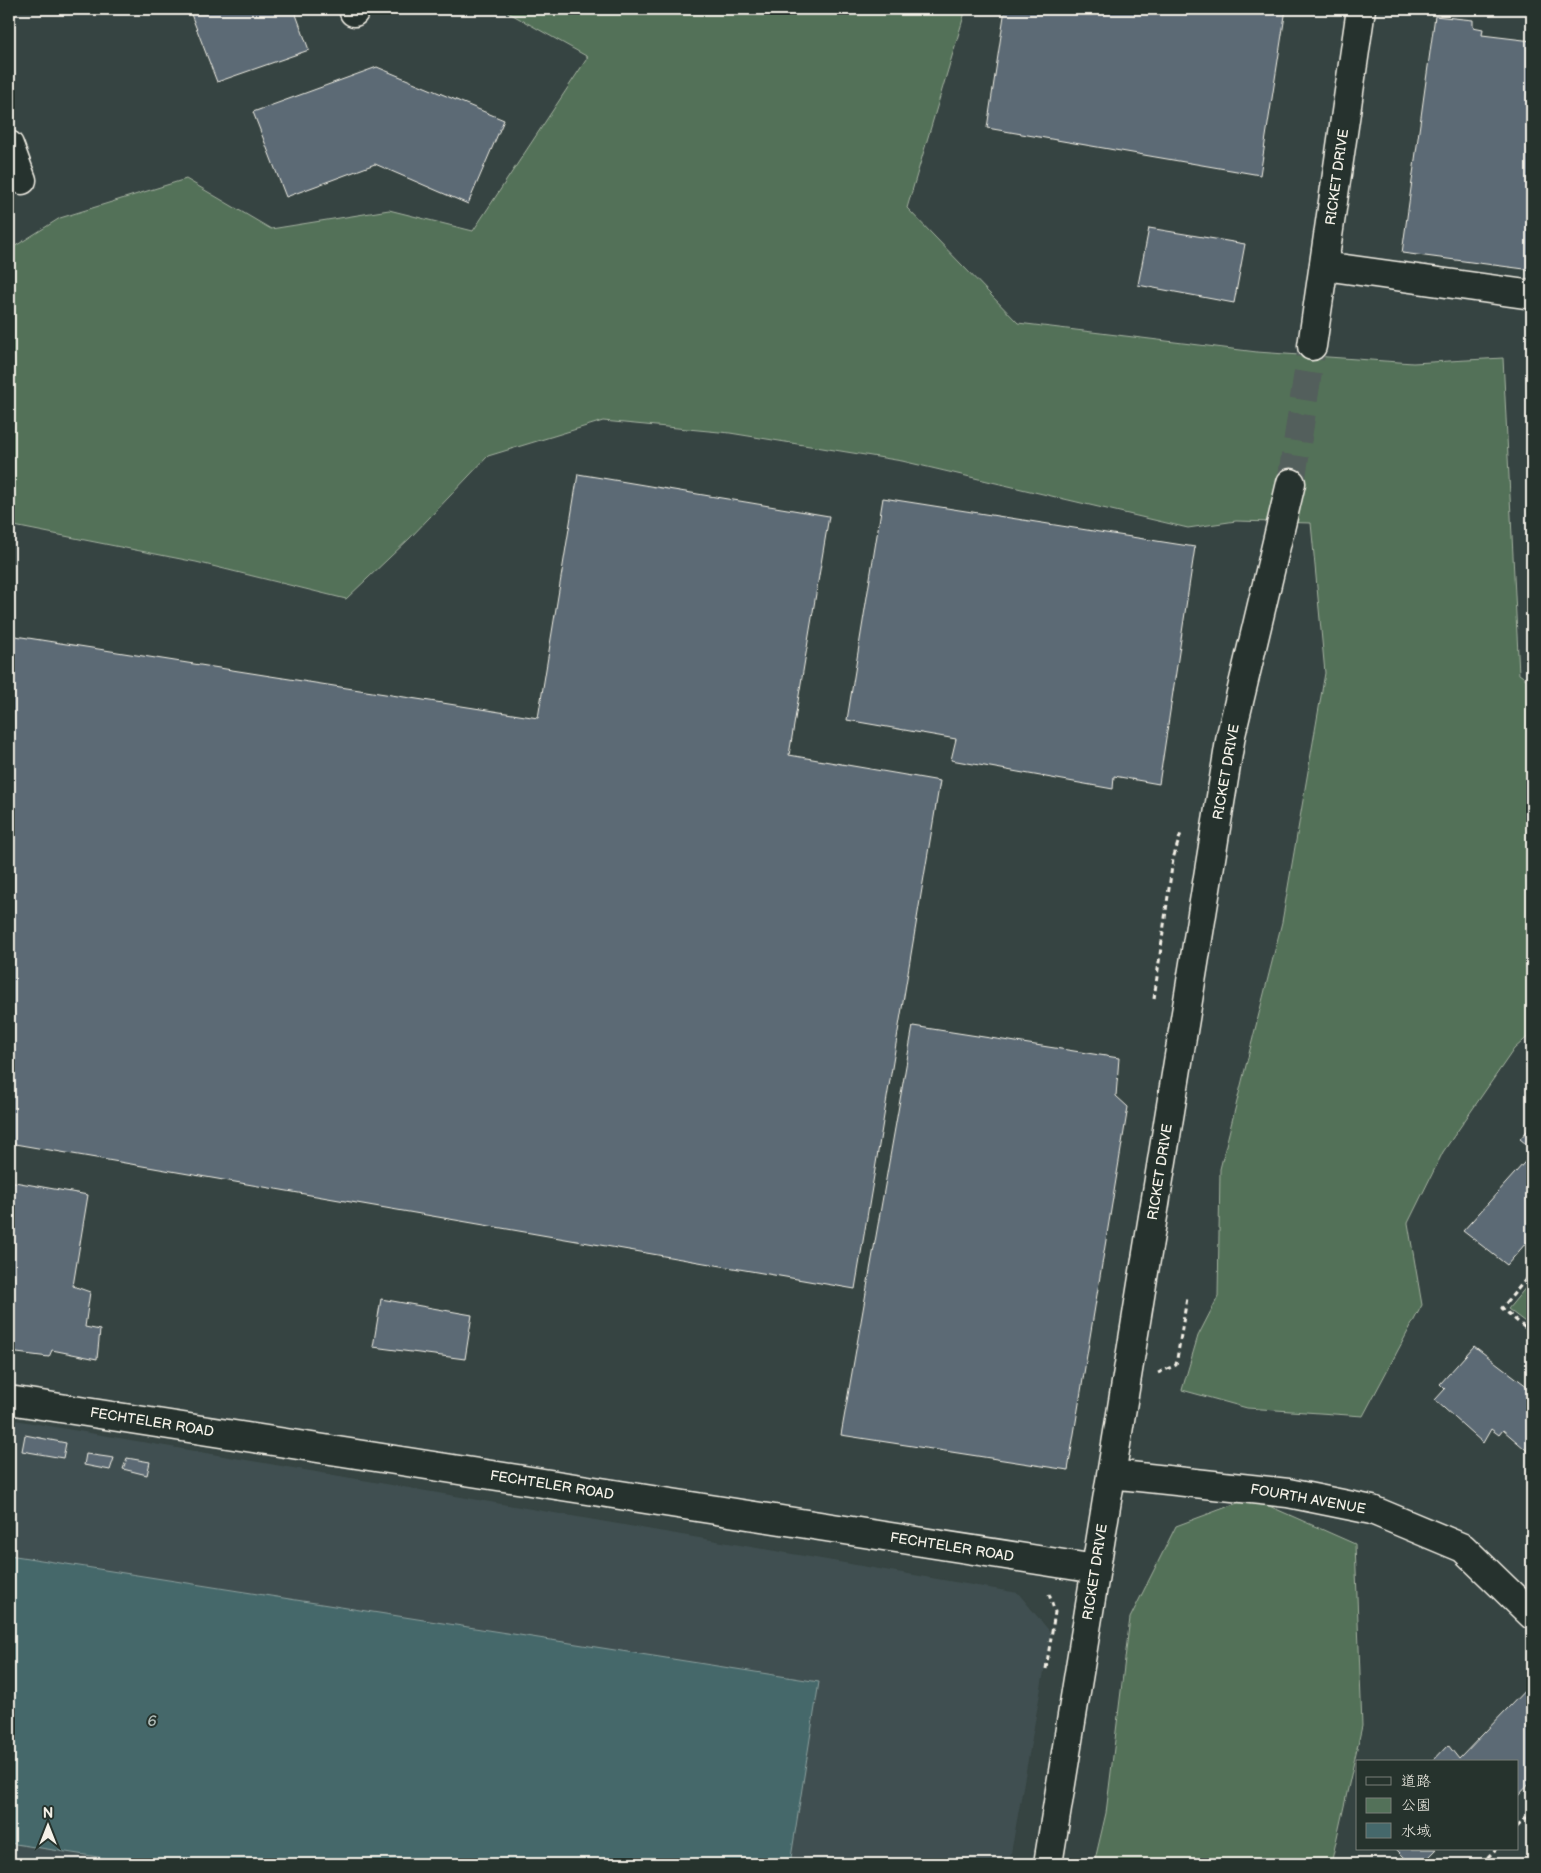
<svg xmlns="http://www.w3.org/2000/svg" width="1541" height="1873" viewBox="0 0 1541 1873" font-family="'Balsamiq Sans','Klee One',sans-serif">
	<rect width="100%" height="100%" fill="#364442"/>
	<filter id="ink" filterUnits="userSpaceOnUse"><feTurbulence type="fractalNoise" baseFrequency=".02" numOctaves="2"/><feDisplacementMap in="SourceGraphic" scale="10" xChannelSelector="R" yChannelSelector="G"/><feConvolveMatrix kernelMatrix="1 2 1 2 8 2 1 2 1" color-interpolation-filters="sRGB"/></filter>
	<g filter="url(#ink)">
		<!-- built -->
		<path fill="#415051" d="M9,1419L1018,1593L1051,1633L1009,1864H9Z"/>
		<!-- green -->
		<path fill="#537159" stroke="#a4b1a0" d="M502,9H966L907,208L1018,323L1257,352L1413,363L1503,358L1519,674L1532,683V1033L1514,1049L1443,1152L1408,1223L1422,1305L1363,1416L1247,1408L1182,1390L1198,1336L1218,1297L1220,1169L1282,922L1325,673L1311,523L1236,521L1188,528L902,461L730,433L603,421L488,456L410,538L346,599L196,562L9,525V250L60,218L186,179L271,229L389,210L473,231L588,57Z
			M1532,1280V1322L1529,1325L1508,1309Z
			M1251,1498L1355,1544L1362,1726L1331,1864H1094L1106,1813L1130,1618L1176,1526Z"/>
		<!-- water -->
		<path fill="#45686b" stroke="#8b9f9d" d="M9,1555L819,1682L790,1864H142L9,1843Z"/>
		<!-- building -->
		<path fill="#5b6b74" stroke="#f4f1e8" d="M189,9H294L309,50L217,82Z
			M1005,9H1286L1260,175L987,128Z
			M1435,16L1473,20V27L1483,29L1482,35L1532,41V270L1402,253Z
			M377,67L504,120L468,204L375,164L286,197L253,112Z
			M1149,228L1245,244L1234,303L1138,285Z
			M578,474L829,516L789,755L940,781L855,1289L9,1143V635L538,718Z
			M883,498L1195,547L1159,784L1114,776L1113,789L951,760L956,739L847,720Z
			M913,1026L1119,1058L1116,1096L1128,1107L1068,1470L841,1435Z
			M1532,1125V1149L1520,1139Z
			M1532,1154V1236L1507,1265L1463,1231Z
			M9,1181L88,1195L73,1286L90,1292L85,1327L100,1330L97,1359L52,1350L49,1357L9,1352Z
			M381,1299L472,1315L465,1359L373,1347Z
			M1474,1346L1532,1390V1455L1503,1430L1499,1435L1491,1429L1483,1443L1435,1400L1445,1389L1440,1384Z
			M25,1435L66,1443L63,1458L22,1451Z
			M86,1454L114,1458L110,1470L84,1465Z
			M127,1458L150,1462L147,1475L123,1469Z
			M1532,1683V1781L1517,1797V1762H1432L1448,1745L1459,1759Z
			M1396,1849H1437L1422,1864H1411Z"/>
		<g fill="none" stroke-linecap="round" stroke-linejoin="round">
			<!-- minor-tunnel -->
			<path stroke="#525e5b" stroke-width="28" stroke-dasharray="28 14" stroke-linecap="butt" d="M1291,483L1312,346"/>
			<!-- minor casing -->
			<g stroke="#f4f1e8" stroke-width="31">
				<path id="minor" d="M353,9L354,12
					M9,145L22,180
					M1324,266L1532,295
					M1312,346L1361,9
					M9,1400L1096,1569
					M1111,1474L1288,1493L1372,1510L1463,1548L1532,1615
					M1048,1864L1231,735L1291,483"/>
			</g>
			<!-- path -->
			<path stroke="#f4f1e8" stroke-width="3" stroke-dasharray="5 4" stroke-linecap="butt" d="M1154,999L1173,859L1181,833
				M1532,1272L1502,1308L1532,1334
				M1158,1373L1176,1365L1187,1298
				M1046,1669L1055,1612L1049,1594
				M1517,1827L1532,1812
				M1481,1864L1496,1849"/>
			<!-- minor -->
			<use href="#minor" stroke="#26332d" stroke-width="28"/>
		</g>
	</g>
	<g text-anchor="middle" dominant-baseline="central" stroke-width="4" stroke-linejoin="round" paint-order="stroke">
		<!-- street labels -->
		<g font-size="14" fill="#f4f1e8" stroke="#26332d">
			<text transform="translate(1337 177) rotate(-82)">RICKET DRIVE</text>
			<text transform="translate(1226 772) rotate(-80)">RICKET DRIVE</text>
			<text transform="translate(1160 1172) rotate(-81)">RICKET DRIVE</text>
			<text transform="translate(152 1422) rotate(9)">FECHTELER ROAD</text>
			<text transform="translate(552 1485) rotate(9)">FECHTELER ROAD</text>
			<text transform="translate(1308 1499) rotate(10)">FOURTH AVENUE</text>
			<text transform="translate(952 1547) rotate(9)">FECHTELER ROAD</text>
			<text transform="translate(1095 1572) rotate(-81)">RICKET DRIVE</text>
		</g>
		<!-- water labels -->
		<g font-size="15" font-style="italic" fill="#aebab6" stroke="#26332d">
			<text x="152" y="1721">6</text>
		</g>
	</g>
	<!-- margin -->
	<rect width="1541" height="1873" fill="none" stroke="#26332d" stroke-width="30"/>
	<rect x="15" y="15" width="1511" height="1843" fill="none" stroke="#f4f1e8" stroke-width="2" filter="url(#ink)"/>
	<!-- legend -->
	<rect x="1356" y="1760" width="162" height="90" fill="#26332d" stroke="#787f78"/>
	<rect x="1366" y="1777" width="25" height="8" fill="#26332d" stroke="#787f78"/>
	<text x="1401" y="1786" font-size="15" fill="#f4f1e8">道路</text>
	<rect x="1366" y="1798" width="25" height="15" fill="#537159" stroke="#787f78"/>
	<text x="1401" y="1810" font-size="15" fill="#f4f1e8">公園</text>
	<rect x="1366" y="1823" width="25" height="15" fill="#45686b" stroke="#787f78"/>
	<text x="1401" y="1836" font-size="15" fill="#f4f1e8">水域</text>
	<!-- north arrow -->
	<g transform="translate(48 1826)" stroke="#26332d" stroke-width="4" paint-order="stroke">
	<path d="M0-4L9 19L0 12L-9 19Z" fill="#f4f1e8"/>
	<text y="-8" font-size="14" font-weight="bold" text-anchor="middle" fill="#f4f1e8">N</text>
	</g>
</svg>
